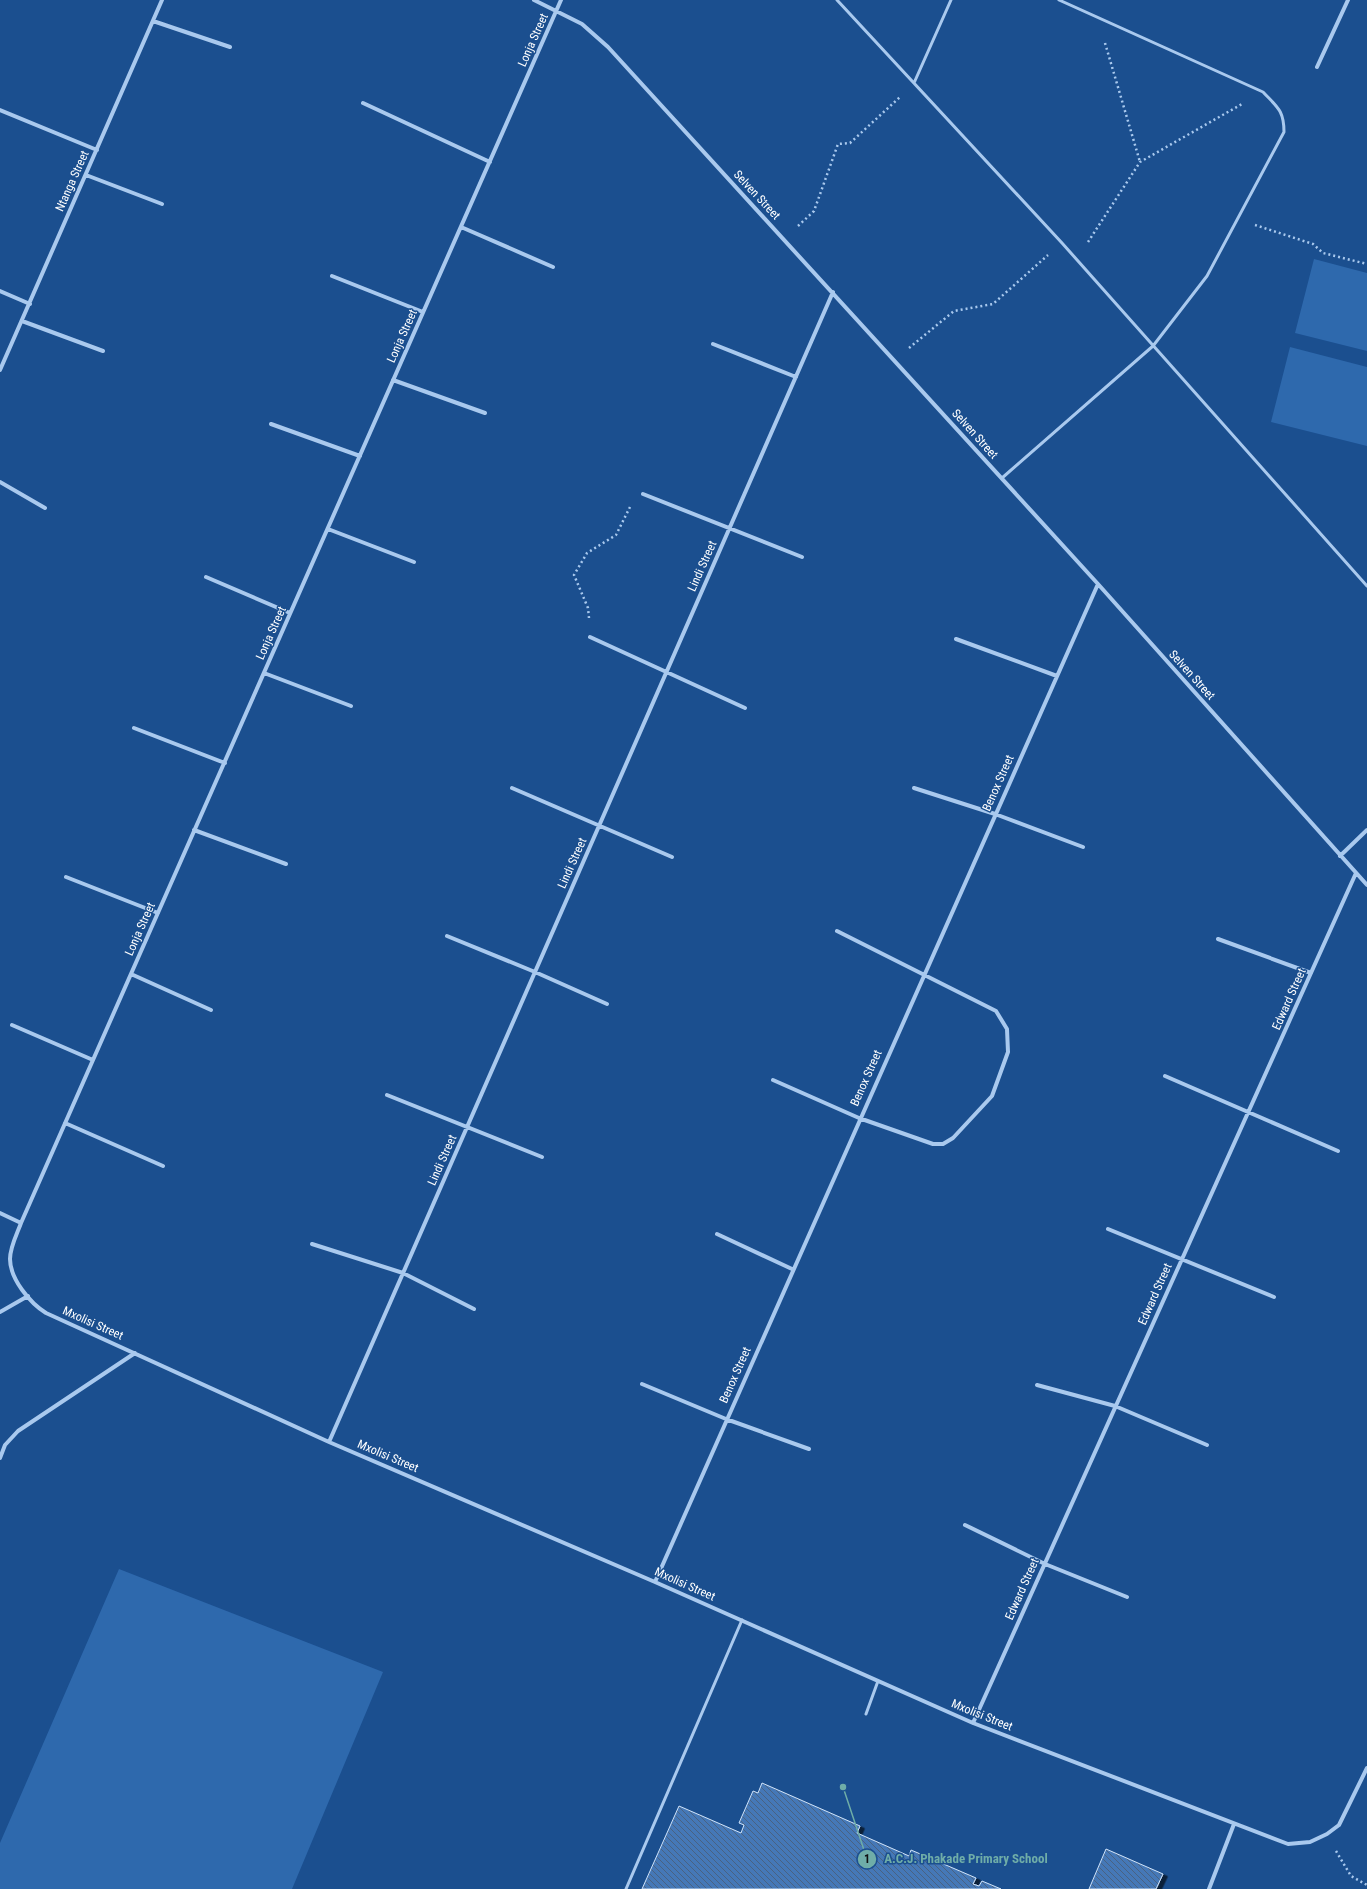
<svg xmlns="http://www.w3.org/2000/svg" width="1367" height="1889" viewBox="0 0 1367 1889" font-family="'Roboto Condensed',sans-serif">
	<defs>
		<pattern id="building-back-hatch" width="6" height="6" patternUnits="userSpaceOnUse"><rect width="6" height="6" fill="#4478b7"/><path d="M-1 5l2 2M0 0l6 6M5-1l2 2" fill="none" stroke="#486282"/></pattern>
		<filter id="shadow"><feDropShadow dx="4.5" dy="2.5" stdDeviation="0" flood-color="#0009"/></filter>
	</defs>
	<rect width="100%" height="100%" fill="#1b4f8f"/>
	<!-- park -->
	<path fill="#2e69ad" d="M1314,259L1367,273V351L1295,333Z
		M1290,347L1367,367V446L1271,422Z
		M119,1569L383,1672L292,1889H0V1843Z"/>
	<!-- building -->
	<path fill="url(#building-back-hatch)" stroke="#cfe3fa" filter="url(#shadow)" d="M762,1783L860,1826L857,1833L909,1856L911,1850L976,1878L973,1884L979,1886L982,1881L1001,1889H642L679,1806L741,1833L744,1825L739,1823L753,1791L758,1793Z
		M1106,1849L1163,1874L1156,1889H1089Z"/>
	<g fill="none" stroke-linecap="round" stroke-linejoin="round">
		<!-- path -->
		<path stroke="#a9c9ee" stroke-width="2.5" stroke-dasharray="2 3" stroke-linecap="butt" d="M1105,43L1140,162
			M1255,225L1313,244L1323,253L1367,264
			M798,226L814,211L838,144L850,143L900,97
			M1088,242L1140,162L1242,104
			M909,348L954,311L993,304L1048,255
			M589,618L588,608L574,575L587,553L616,535L630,507
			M1336,1851L1351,1876L1367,1885"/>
		<!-- lane -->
		<path stroke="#a9c9ee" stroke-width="3" d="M837,0L1062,243L1367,586
			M914,83L951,0
			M1002,478L1153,346L1207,276L1284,132C1284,110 1277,107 1263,92L1059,0
			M866,1714L878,1681
			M626,1889L742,1620"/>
		<!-- street -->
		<path stroke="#a9c9ee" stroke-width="4" d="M534,0L582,24L608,47L1098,584L1367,885
			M561,0L21,1223C17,1234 10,1247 10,1259C10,1279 30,1303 46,1313L329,1442L655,1582L973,1723L1288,1844L1310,1842L1327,1834L1339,1825L1367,1768
			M153,21L230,47
			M1317,67L1348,0
			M363,103L490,162
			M0,110L97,150
			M86,175L162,204
			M461,227L553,267
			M332,276L423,312
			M0,291L30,304
			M22,321L103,351
			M713,344L796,377
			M0,370L162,0
			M393,380L485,413
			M271,424L360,456
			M0,482L45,508
			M643,494L802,557
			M328,529L414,562
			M206,577L290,613
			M590,637L745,708
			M956,639L1057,676
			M264,673L351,706
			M134,728L225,763
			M512,788L672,857
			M914,788L995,814L1083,847
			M194,830L286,864
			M1340,856L1367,830
			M66,877L158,913
			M447,936L535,972L607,1004
			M1218,939L1311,973
			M131,974L211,1010
			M12,1025L93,1060
			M1165,1076L1338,1151
			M773,1080L859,1118L933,1144H943L953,1138L992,1096L1008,1052L1007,1029L996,1011L837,931
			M387,1095L542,1157
			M65,1123L163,1166
			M0,1213L21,1223
			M1108,1229L1274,1297
			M717,1234L792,1269
			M312,1244L403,1273L474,1309
			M0,1312L28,1296
			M642,1384L726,1419L809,1449
			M1037,1385L1115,1406L1207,1445
			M329,1442L833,292
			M0,1458L5,1445L18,1431L135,1353
			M965,1525L1045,1564L1127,1597
			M655,1582L1098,584
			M973,1723L1356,873
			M1209,1889L1234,1824"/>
	</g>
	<g text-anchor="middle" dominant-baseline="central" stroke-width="3" stroke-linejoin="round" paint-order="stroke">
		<!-- street labels -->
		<g font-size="12" fill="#fff" stroke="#1b4f8f">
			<text transform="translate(533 40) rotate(-66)">Lonja Street</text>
			<text transform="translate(72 181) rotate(-66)">Ntanga Street</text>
			<text transform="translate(757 195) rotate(47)">Selven Street</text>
			<text transform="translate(402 336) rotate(-66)">Lonja Street</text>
			<text transform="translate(975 434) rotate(48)">Selven Street</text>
			<text transform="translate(702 566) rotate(-66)">Lindi Street</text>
			<text transform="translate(271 633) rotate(-66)">Lonja Street</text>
			<text transform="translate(1192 675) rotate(48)">Selven Street</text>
			<text transform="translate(998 783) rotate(-66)">Benox Street</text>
			<text transform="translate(572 863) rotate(-66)">Lindi Street</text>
			<text transform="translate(140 929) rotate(-66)">Lonja Street</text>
			<text transform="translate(1289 999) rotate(-66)">Edward Street</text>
			<text transform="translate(866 1078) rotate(-66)">Benox Street</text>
			<text transform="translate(442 1160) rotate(-66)">Lindi Street</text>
			<text transform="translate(1155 1294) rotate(-66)">Edward Street</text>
			<text transform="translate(93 1323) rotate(24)">Mxolisi Street</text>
			<text transform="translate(735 1375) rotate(-66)">Benox Street</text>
			<text transform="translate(388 1456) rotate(23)">Mxolisi Street</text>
			<text transform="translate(685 1584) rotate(24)">Mxolisi Street</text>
			<text transform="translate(1022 1589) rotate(-66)">Edward Street</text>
			<text transform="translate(982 1715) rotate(22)">Mxolisi Street</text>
		</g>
	</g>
	<!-- callouts -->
	<path fill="none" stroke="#6fada8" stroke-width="1.5" d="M843 1787L867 1859"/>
	<g fill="#6fada8" stroke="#1b4f8f" stroke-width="1.5">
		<circle cx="843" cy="1787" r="4"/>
		<circle cx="867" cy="1859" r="10"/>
	</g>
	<g font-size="12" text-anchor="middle" font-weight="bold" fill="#111">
		<text x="867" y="1863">1</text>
	</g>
	<g font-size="13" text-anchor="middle" font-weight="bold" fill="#6fada8" stroke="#1b4f8f" stroke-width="3" stroke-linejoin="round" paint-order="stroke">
		<text x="966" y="1863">A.C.J. Phakade Primary School</text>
	</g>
</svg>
